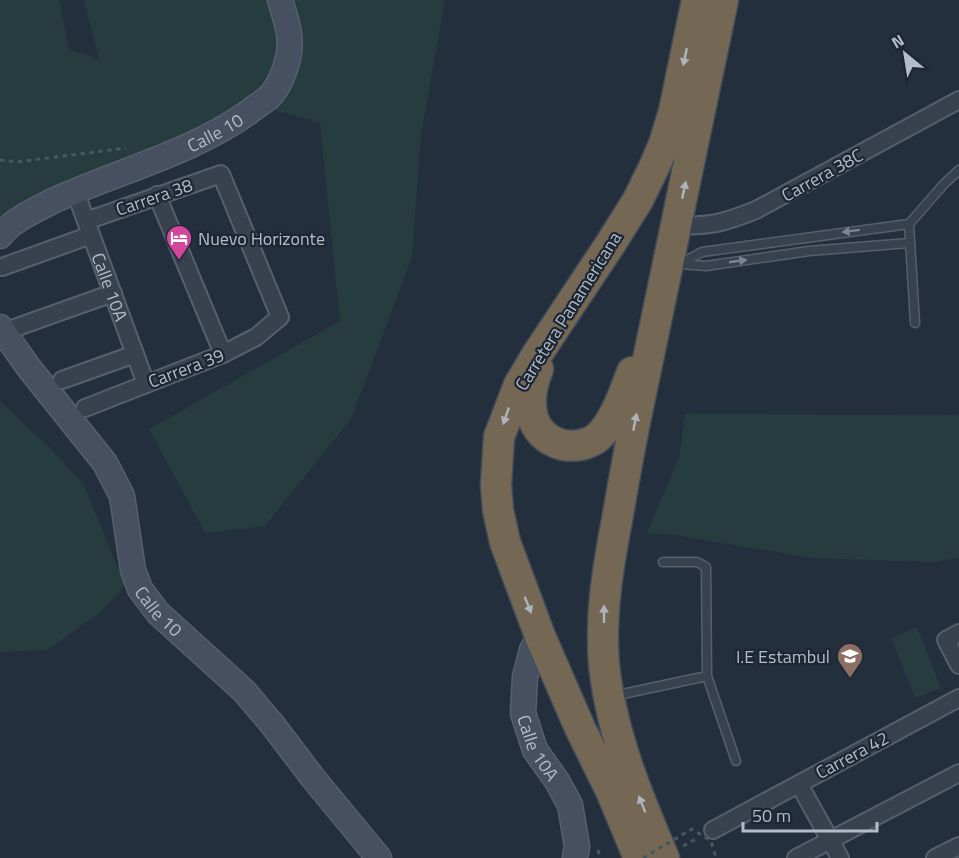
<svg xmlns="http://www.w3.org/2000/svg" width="959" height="858" viewBox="0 0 959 858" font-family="'Titillium Web',sans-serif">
	<rect width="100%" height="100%" fill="#242f3e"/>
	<!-- green -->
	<path fill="#263c3f" d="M0,0H59L69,49L99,59L84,0H445L421,135L412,257L351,419L265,526L205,533L149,429L340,321L320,123L244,101L178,140L90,176L24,200L0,216Z
		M0,401L52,450L83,483L125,585L103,610L47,650L0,652Z
		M685,414L959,415V558L932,562L812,558L675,535L647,533L680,455Z
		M917,627L941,688L915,698L891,638Z"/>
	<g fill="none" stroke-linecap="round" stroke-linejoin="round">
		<!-- lane casing -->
		<g stroke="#565f6c" stroke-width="11">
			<path id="lane" d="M680,264L706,266L809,251L909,243
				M674,265L680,264L702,252L909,224
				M915,323L909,224L944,184L959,170
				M663,562H697L706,567L707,676
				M613,696L707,676L736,761"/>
		</g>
		<!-- street casing -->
		<g stroke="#565f6c" stroke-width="20">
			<g id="street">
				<path id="s1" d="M75,191L146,384"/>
				<path d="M157,195L223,354"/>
				<path d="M677,225C710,227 726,222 756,210L959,100"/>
				<path d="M2,267L91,235"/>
				<path d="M6,331L113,293"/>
				<path d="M62,380L135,354"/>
				<path d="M85,408L223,354L256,337L280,317L221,174L86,221"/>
				<path d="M959,633L946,640L959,665"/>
				<path d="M799,784L840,858"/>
				<path d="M713,830L959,698"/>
				<path d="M796,858L959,773"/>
				<path d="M935,858L959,846"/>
			</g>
		</g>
		<!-- secondary casing -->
		<g stroke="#565f6c" stroke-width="27">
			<g id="secondary">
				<path id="s2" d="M0,236C11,221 37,209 53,201C118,171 190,154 249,112C255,107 262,103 268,98C278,89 285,72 288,58C293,38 286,19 280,0"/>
				<path id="s3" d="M0,327L29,368L105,463L122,496L133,570L140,589L158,613L244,691L272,724L313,778L379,858"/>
				<path id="s4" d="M540,636L532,650L525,677L523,713L535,750L557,781L570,805L577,846L575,858"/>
			</g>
		</g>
		<!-- highway casing -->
		<g stroke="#434c59" stroke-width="33">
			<path id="highway" d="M538,369C526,399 526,435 563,445C574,447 589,445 598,437C614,423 625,391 632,372
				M639,858L611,791L580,728L540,636L505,542L498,510L496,485L499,437L519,385L538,353L611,243L638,200L655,165L664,144L674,111L697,0
				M664,858C637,795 611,732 604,664C600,615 608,567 617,520C623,485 629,451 636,417C664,278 695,139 723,0"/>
		</g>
		<!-- path -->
		<path stroke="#44595c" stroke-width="3" stroke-dasharray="4.5 4.5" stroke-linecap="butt" d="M0,160L17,162L126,148
			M683,846L698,838
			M598,850L600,858"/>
		<!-- lane -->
		<use href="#lane" stroke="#38414e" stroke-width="8"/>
		<!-- street -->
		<use href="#street" stroke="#38414e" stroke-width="16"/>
		<!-- secondary -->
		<use href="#secondary" stroke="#465061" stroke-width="24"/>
		<!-- highway -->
		<use href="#highway" stroke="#746855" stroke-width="30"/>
		<!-- path-bridge -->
		<path stroke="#44595c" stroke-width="3" stroke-dasharray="4.5 4.5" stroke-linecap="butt" d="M643,858L692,829L711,841L716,858"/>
	</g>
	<!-- one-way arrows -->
	<defs><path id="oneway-solid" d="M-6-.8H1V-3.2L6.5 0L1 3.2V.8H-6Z" transform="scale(1.5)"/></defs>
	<g fill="#aeb4bd">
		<use href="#oneway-solid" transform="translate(685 57) rotate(102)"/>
		<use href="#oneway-solid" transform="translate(684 190) rotate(-78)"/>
		<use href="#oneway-solid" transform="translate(506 416) rotate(109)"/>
		<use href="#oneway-solid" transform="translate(635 422) rotate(-79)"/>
		<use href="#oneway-solid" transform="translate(528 605) rotate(68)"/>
		<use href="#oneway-solid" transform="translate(604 614) rotate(-90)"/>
		<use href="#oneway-solid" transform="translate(642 804) rotate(-112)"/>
	</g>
	<g fill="#7c8592">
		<use href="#oneway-solid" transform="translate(851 231) rotate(173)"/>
		<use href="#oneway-solid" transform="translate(738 261) rotate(-8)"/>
	</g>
	<!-- icons -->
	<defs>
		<g id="hotel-pin" transform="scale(1.35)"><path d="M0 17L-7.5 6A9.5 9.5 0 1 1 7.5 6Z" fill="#d1479c" stroke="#1d2633"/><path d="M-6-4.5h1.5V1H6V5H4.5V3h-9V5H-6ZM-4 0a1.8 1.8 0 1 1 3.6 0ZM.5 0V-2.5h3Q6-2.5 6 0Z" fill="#fff"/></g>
		<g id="school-pin" transform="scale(1.35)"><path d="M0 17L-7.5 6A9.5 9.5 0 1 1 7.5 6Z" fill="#8d6e63" stroke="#1d2633"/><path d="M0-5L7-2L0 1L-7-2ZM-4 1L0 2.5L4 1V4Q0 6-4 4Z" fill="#fff"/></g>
	</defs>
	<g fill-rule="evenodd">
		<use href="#hotel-pin" x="179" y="238"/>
		<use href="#school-pin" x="850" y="656"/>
	</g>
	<g text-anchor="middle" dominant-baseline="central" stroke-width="4.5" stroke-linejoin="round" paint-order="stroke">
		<!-- street labels -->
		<g font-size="18" fill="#b4bcc9" stroke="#1d2633">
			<text stroke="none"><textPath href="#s2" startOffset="240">Calle 10</textPath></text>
			<text transform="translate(822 175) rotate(-29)">Carrera 38C</text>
			<text transform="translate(154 197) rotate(-19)">Carrera 38</text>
			<text stroke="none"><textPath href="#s1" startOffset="102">Calle 10A</textPath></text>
			<text transform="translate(568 311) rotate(-58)">Carretera Panamericana</text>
			<text transform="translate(186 368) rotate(-21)">Carrera 39</text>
			<text stroke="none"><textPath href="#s3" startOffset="333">Calle 10</textPath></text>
			<text stroke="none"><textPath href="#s4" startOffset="118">Calle 10A</textPath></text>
			<text transform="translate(852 755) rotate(-28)">Carrera 42</text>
		</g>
		<!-- poi labels -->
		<g font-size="18" fill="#b4bcc9" stroke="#1d2633" text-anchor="start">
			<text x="198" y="238">Nuevo Horizonte</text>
			<text x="830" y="656" text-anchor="end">I.E Estambul</text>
		</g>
	</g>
	<!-- north arrow -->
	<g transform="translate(905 54) rotate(330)" stroke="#1d2633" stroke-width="4.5" paint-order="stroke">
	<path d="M0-4.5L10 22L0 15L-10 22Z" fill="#b4bcc9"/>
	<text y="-9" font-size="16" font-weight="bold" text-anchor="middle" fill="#b4bcc9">N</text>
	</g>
	<!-- scale -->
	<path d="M743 822v9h134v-9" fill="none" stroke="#b4bcc9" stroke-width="3"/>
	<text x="752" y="822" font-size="18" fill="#b4bcc9" stroke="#1d2633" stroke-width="4.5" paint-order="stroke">50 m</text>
</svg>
